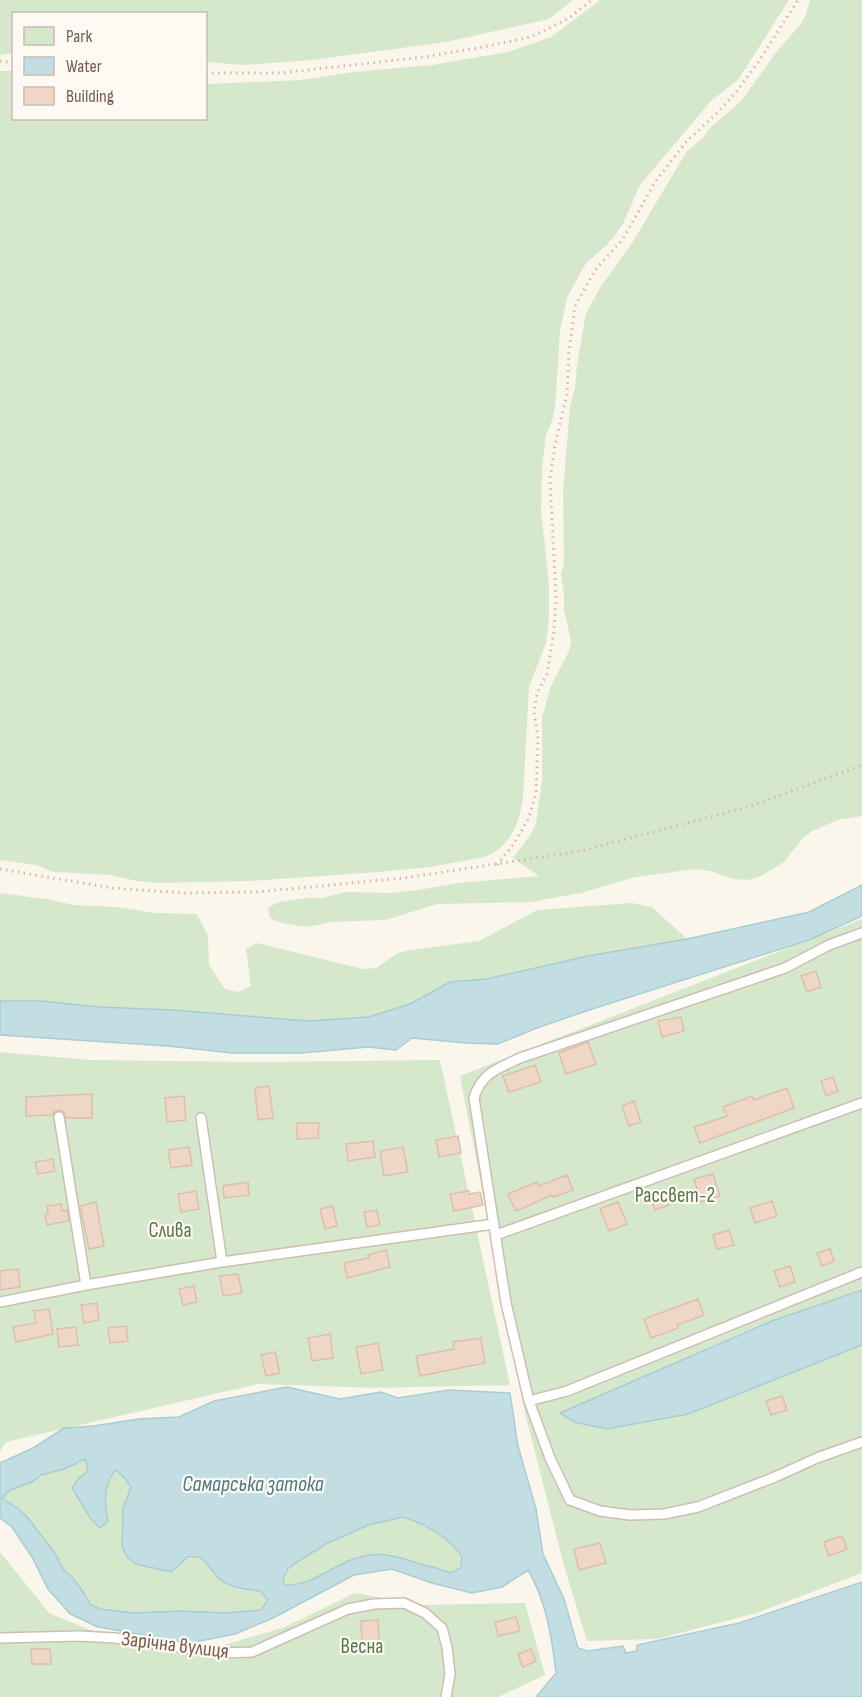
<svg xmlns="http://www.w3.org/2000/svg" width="862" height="1697" viewBox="0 0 862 1697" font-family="'Sofia Sans Condensed',sans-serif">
	<rect width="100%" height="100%" fill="#fbf6ec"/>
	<!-- green -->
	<path fill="#d6e8cb" d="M0,0H573L549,19L446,42L312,60L243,65L206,62V14H14L13,53L0,55Z
		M600,0H789L738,80L711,101L640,185L623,224L607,245L588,261L583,268L567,298L560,331L555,408L551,424L546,434L542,468L541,510L549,584V618L546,643L529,687L523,797C520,822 510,848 484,857L431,867L378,872L249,881L156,883L137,881L109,875L53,872L36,865L0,860V71H13L14,118H206V84L302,80L353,72L433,65L508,52L551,37Z
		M810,0H862V816L838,820L812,831L801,840L784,862L761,876L748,880L734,879L710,871L696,869L635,877L581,893L531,902L437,904L386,920L332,922L306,927L282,923L270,918L268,907L280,902L307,898H321L347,892L391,893L418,890L459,883L539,876L513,858L532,832L536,823L542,781V718L550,688L569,651L571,641L564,610V594L561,574L564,564L563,491L570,407L575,387L577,365L586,313L601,286L632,243L687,151L703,138L709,129L741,101L778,50L799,26L805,17Z
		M0,893L46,899L74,905L116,907L156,913L197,914L208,936L209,965L225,989L238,992L251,986L246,949L257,943L363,969L376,968L398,953L411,950L479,941L537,910L632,903L652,907L687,939L588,956L487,979L450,982L410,1004L369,1017L308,1021L172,1010L99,1007L41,1001H0Z
		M862,919V1573L757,1613L657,1639L587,1641L564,1566L525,1413L460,1076Z
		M0,1052L90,1060L260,1062L440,1060L510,1385L374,1388L258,1384L6,1442L0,1451Z
		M85,1459L88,1471L79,1478L85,1509L91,1519L108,1521C104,1502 103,1484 116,1470L125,1478L132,1487L123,1509L124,1521L148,1567C167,1570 180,1558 200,1557C207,1563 210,1569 216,1575C226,1588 245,1589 260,1591L268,1600L261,1610C248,1611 236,1613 224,1613C210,1613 196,1611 182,1611C151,1611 118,1618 90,1605L85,1595L72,1577L64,1570L54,1552L28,1518L20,1510L2,1498L10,1490L32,1482L41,1475L64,1469Z
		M403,1517C425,1524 448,1537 462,1556L461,1568L450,1573C440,1568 430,1567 420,1564C390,1554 373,1548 344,1563C324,1573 306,1585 284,1585C280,1564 322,1548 337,1540C344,1536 350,1531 358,1528C372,1523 388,1520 403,1517Z
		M0,1552L49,1613L125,1644L197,1653L285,1627L355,1593L422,1605L525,1603L545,1675L498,1697H0Z"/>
	<!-- water -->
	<path fill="#c2dee3" stroke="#a9cdd4" stroke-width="1.5" fill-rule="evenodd" d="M862,885V916L809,940L586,1011L534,1029L498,1044L466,1043L412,1038L396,1050L368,1047L302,1053H232L168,1046L0,1035V1001H41L99,1007L172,1010L308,1021L369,1017L410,1004L450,982L487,979L588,956L687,939L809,912Z
		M862,1290V1345L688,1414L607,1429L574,1422L560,1413L772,1321Z
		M287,1387L340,1399L381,1392L398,1398L449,1390L510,1393L518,1446L536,1509L543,1554L564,1599L578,1648L588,1651L623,1646L626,1653L637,1651V1645L739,1623L862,1582V1697H536L556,1673C552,1638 546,1600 528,1570L502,1587L472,1593L432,1583L392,1569L354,1575L273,1618L235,1634L190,1643L98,1627L70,1614L48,1589L32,1557L12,1527L0,1518V1463L33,1448L64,1428L93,1426L139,1419L179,1417L214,1401ZM85,1459L88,1471L79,1478L72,1488L91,1519L100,1528L108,1521C104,1503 103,1483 116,1470L125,1478L131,1487L123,1509L122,1546L127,1557L136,1564L171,1572L188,1557H200C207,1563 210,1569 216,1575C226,1588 245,1589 260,1591L268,1600L261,1610L226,1613L180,1611L134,1613L100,1609L90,1604L85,1595L72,1577L64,1570L54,1552L28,1518L20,1510L2,1498L10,1490L32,1482L41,1475L64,1469ZM403,1517C425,1524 448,1537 462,1556L461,1568L450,1573C440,1568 430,1567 420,1564C391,1554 372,1549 344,1563C324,1573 306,1586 284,1585L283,1579L288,1569L297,1562L326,1544L368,1525Z"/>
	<!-- building -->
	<path fill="#eed7c7" stroke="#dfbfa9" stroke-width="1.5" d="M816,971L821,987L807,992L801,976Z
		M681,1017L684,1031L662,1037L658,1021Z
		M588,1042L596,1064L566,1074L559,1053Z
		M535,1065L541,1082L509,1092L503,1076Z
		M833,1077L838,1091L826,1096L821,1081Z
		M269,1086L273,1118L258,1120L255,1088Z
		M787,1088L794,1108L700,1143L694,1127L727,1116L723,1107L752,1096L754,1100Z
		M92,1094V1118H66L64,1112L59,1110L54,1112L53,1115L26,1116V1097Z
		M184,1096L186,1120L167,1122L165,1098Z
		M634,1101L641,1122L629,1126L622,1106Z
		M297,1123H319L318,1138L297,1139Z
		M458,1136L461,1153L439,1157L436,1140Z
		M373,1141L375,1157L348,1161L346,1144Z
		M189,1147L192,1165L171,1168L168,1150Z
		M403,1147L408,1172L384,1176L380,1151Z
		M53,1159L55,1171L38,1174L35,1162Z
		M713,1174L720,1196L701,1202L694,1179Z
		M567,1175L573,1190L553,1197L552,1195L516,1211L508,1194L537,1182L539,1186Z
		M248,1182L249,1195L224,1198L223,1186Z
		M196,1191L199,1209L181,1212L178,1194Z
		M469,1191V1194L480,1192L483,1205L454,1211L450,1194Z
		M663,1191L669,1205L655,1210L650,1197Z
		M772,1201L777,1216L755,1223L750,1208Z
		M96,1202L104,1246L89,1249L80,1206Z
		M618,1202L627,1224L609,1231L600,1209Z
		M61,1204L62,1211L67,1210L69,1221L47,1225L45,1215L48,1214L47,1206Z
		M333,1206L337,1226L325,1229L320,1209Z
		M377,1210L380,1225L367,1227L364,1212Z
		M729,1230L734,1245L717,1249L713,1235Z
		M830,1249L834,1261L822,1266L817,1253Z
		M386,1250L390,1267L347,1278L344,1263L369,1258L368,1255Z
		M790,1266L795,1282L780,1287L774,1271Z
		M18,1269L20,1287L0,1290V1271Z
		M238,1274L242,1293L223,1296L220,1276Z
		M194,1286L197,1302L183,1305L179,1289Z
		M698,1299L704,1315L677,1325L678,1328L651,1338L644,1319Z
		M97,1303L99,1320L84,1323L81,1305Z
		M49,1309L53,1334L16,1342L13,1327L36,1323L34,1311Z
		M126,1326L128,1341L110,1343L108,1328Z
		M76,1327L78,1345L59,1347L57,1329Z
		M330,1334L333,1358L312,1361L308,1338Z
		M481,1338L485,1363L420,1376L416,1356L454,1349L453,1342Z
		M378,1343L383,1370L361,1374L356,1347Z
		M275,1352L280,1373L266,1376L261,1355Z
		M782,1396L787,1410L771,1415L766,1401Z
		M842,1536L847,1549L829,1556L824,1542Z
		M600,1543L606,1563L579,1570L574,1549Z
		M516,1617L520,1631L498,1636L495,1622Z
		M378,1620L379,1641H362L361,1621Z
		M31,1649H50L51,1664H32Z
		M531,1649L536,1661L523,1667L518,1654Z"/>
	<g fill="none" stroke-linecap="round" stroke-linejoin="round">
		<!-- lane casing -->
		<g stroke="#cdbeb3" stroke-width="12">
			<path id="lane" d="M862,933L829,945L785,968L520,1058C499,1068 481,1073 474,1098L506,1303L529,1401L550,1458L570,1500L600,1511L630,1515L664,1514L698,1507L775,1477L817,1458L862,1442
				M59,1117L86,1285
				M201,1118L222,1262
				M496,1235L862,1103
				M0,1302L86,1285L222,1262L494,1224
				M529,1401L567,1391L862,1272
				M0,1638L79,1636L115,1638L221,1653L252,1652L348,1609L374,1604L404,1603L425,1613L442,1628L447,1647L450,1674L446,1697"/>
		</g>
		<!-- path -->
		<path stroke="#d3bba9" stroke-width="3" stroke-dasharray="1.5 4.5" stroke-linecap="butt" d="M0,61L14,63
			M206,73H280L424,57L478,48L531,37L569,18L592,0
			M497,865L513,845L529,818L536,793L538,739L534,712L537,693L547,674L554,631L556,598L550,478L555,445L567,394L569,352L575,306L595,270L623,239L655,182L686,142L717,113L737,91L759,61L798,0
			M0,869L113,888L185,893L256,892L404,878L581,851L751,806L862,765"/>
		<!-- lane -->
		<use href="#lane" stroke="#fff" stroke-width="9"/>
	</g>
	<g text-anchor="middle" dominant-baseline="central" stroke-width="4.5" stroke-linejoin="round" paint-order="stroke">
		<!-- park labels -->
		<g font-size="21" fill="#56784a" stroke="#fefaf3">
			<text x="675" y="1195">Рассвет-2</text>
			<text x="170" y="1230">Слива</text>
			<text x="362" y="1646">Весна</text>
		</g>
		<!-- street labels -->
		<g font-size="21" fill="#755e51" stroke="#fefaf3">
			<text transform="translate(175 1645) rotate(7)">Зарічна вулиця</text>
		</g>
		<!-- water labels -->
		<g font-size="22" font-style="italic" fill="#4c7a85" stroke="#fefaf3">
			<text x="253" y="1484">Самарська затока</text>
		</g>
	</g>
	<!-- legend -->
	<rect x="12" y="12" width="195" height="108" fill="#fefaf3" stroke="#c7bcb2" stroke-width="1.5"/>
	<rect x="24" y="27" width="30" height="18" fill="#d6e8cb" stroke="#c7bcb2" stroke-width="1.5"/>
	<text x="66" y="42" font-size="18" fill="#755e51">Park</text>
	<rect x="24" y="57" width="30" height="18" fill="#c2dee3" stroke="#c7bcb2" stroke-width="1.5"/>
	<text x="66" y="72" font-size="18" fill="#755e51">Water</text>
	<rect x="24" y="87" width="30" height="18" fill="#eed7c7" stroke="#c7bcb2" stroke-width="1.5"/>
	<text x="66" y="102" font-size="18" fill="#755e51">Building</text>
</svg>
